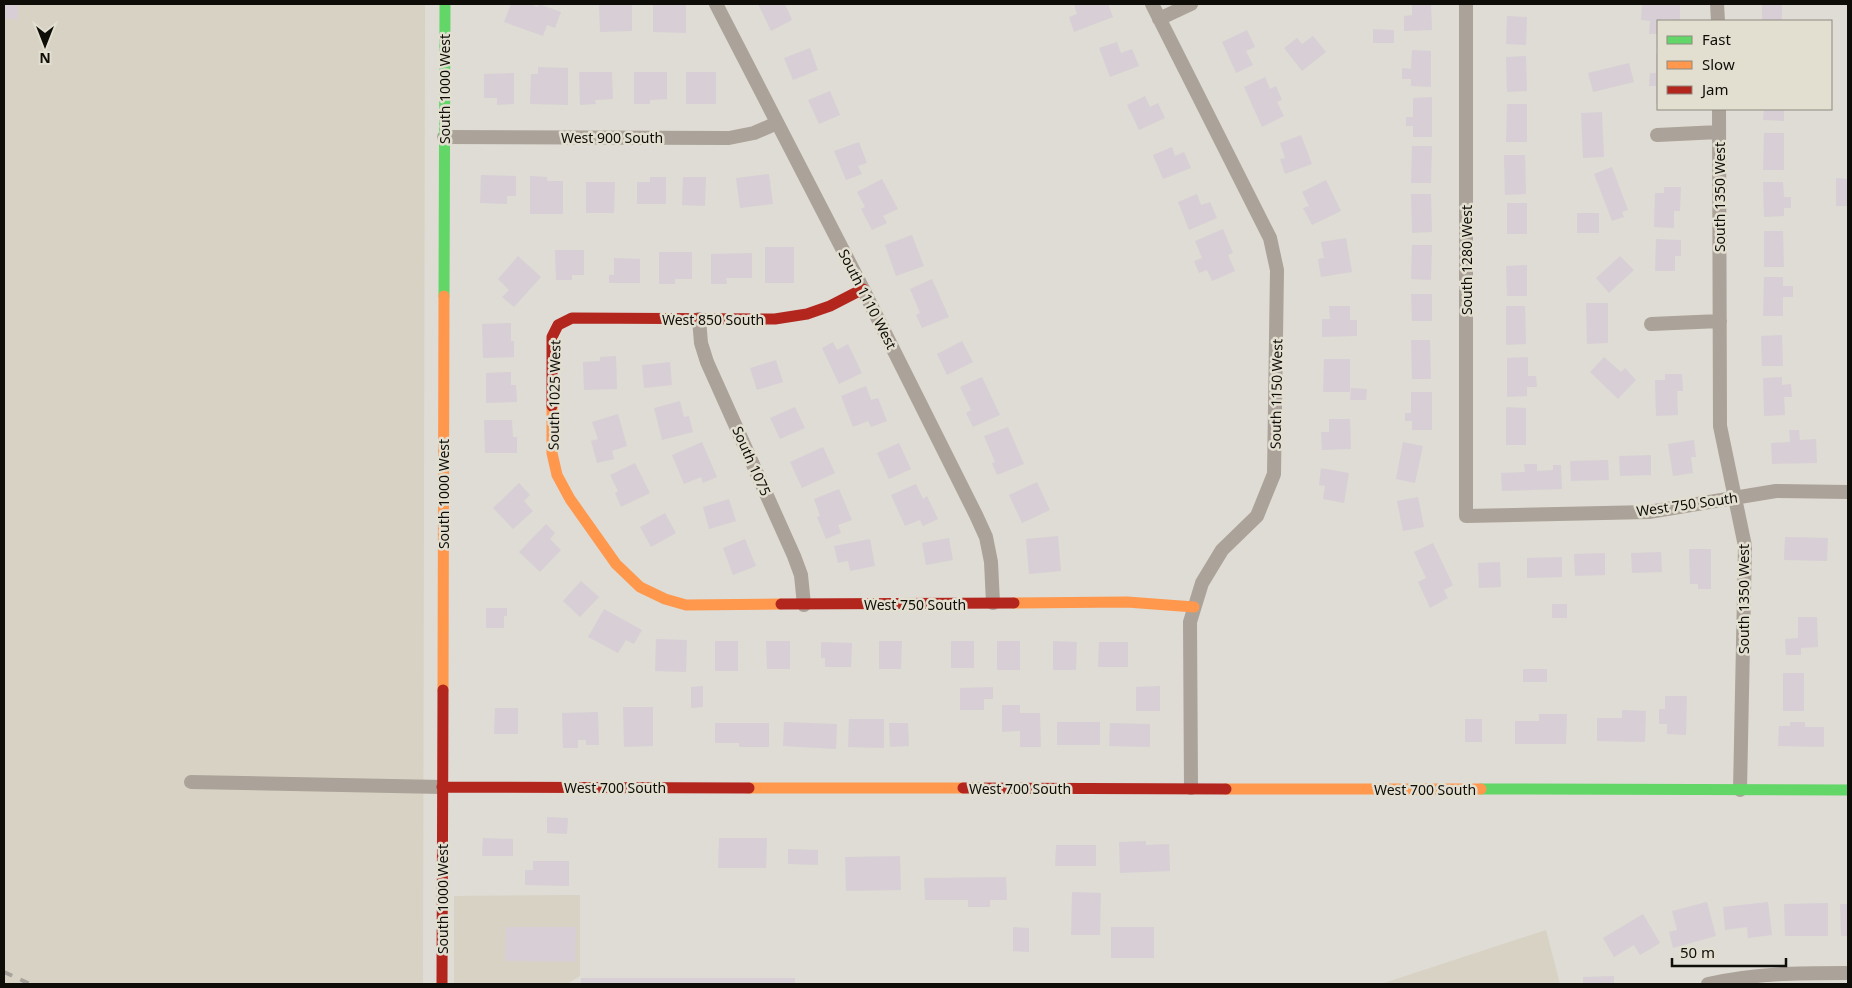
<svg xmlns="http://www.w3.org/2000/svg" width="1852" height="988" viewBox="0 0 1852 988" font-family="'Noto Sans',sans-serif">
	<rect width="100%" height="100%" fill="#dedcd4"/>
	<!-- built -->
	<path fill="#d7d2c3" d="M4,4H425L423,984H4Z
		M580,895V976L567,984H454V896Z
		M1546,930L1560,984H1381Z"/>
	<!-- building -->
	<path fill="#d7cfd5" d="M4,4H18V19H4Z
		M511,4H530L538,7L539,4L561,12L555,28L547,25L543,36L504,22Z
		M599,4H632V31L600,32Z
		M653,4L686,5V33L653,32Z
		M758,4H785L792,20L771,31Z
		M1074,4H1108L1113,17L1074,32L1069,17L1077,14Z
		M1412,4H1431L1432,30L1404,31V16L1412,15Z
		M1642,4H1680V20L1662,19V21H1658V34H1649L1650,21L1641,20Z
		M1762,4H1782V21H1762Z
		M1507,16L1527,17L1526,45L1506,44Z
		M1373,29L1394,30V43H1373Z
		M1247,30L1255,47L1246,51L1253,65L1236,73L1222,42Z
		M1313,36L1326,52L1302,71L1284,48L1297,38L1302,44Z
		M1117,42L1121,53L1132,49L1139,66L1110,77L1099,48Z
		M810,48L818,70L793,80L784,58Z
		M1412,50L1431,51V87L1411,86V79H1402V68L1411,69Z
		M1656,54H1658V104H1656V86H1649L1650,73H1656Z
		M1526,56L1527,91L1507,92L1506,57Z
		M1629,63L1634,82L1593,92L1588,73Z
		M538,67L568,68V105L530,104L531,74H538Z
		M579,72H612L613,99L595,100L596,104L580,105Z
		M634,72H667V99L650,100V104H634Z
		M686,72H716V104H686Z
		M514,73V104L497,105V98H484V74Z
		M1265,77L1270,89L1276,86L1282,100L1277,102L1284,116L1262,127L1244,87Z
		M830,91L840,115L819,124L808,100Z
		M1145,96L1150,107L1158,103L1165,118L1139,130L1127,105Z
		M1432,97V137H1413V126H1406V117H1413V98Z
		M1507,104H1527V142H1506Z
		M1764,109H1784V121L1763,120Z
		M1602,112L1604,157L1583,158L1581,113Z
		M1764,133H1784V170H1763Z
		M1301,135L1312,164L1285,174L1280,159L1285,158L1280,143Z
		M859,142L867,163L858,166L862,174L846,180L834,151Z
		M1412,146H1432L1431,183H1411Z
		M1172,147L1175,156L1184,152L1191,168L1163,179L1153,155Z
		M1504,155H1525L1526,194L1505,195Z
		M1612,167L1628,210L1622,212L1624,217L1612,221L1594,174Z
		M769,174L773,204L740,208L736,178Z
		M481,175L516,176V196H507V204L480,203Z
		M530,176L547,177V181H563V214H530Z
		M650,177H666V204H637V182H650Z
		M683,177H706L705,206L682,205Z
		M1836,178L1848,179V206H1836Z
		M882,179L898,209L883,216L887,223L872,230L861,209L865,207L857,192Z
		M1326,180L1341,211L1312,225L1303,208L1309,206L1302,192Z
		M586,182H615L614,213H586Z
		M1763,182H1783L1784,197H1791V208H1784V216L1764,217Z
		M1664,187H1681L1680,211H1674V228L1654,227L1655,193H1664Z
		M1197,194L1201,205L1210,202L1217,218L1189,230L1178,202Z
		M1411,194H1431L1432,232L1412,233Z
		M1507,203H1527V234H1507Z
		M1577,213H1599V233H1577Z
		M1223,229L1233,253L1228,255L1235,271L1212,281L1207,270L1199,273L1194,261L1202,258L1195,241Z
		M1764,231H1783L1784,267H1764Z
		M912,235L924,266L896,276L885,245Z
		M1346,238L1352,272L1321,277L1318,259L1324,258L1321,242Z
		M1656,239L1681,240V256H1675V271H1655Z
		M1412,245H1432L1431,280L1411,279Z
		M765,247H794V283H765Z
		M555,250H584V275H572V280H556Z
		M659,252H692V279H675V284H659Z
		M752,253V278H726L727,284H711V254Z
		M518,256L541,277L514,307L502,297L509,290L498,279Z
		M1620,256L1634,270L1609,293L1596,278Z
		M614,258L640,259V283H609V275H614Z
		M1527,265V296H1507L1506,266Z
		M1764,277H1783V286H1793V297H1783V316H1763Z
		M932,279L949,317L922,328L916,315L920,313L910,289Z
		M1411,294H1432V321H1412Z
		M1586,303H1608V343L1587,344Z
		M1329,306H1350V320H1357V336L1322,337V319H1330Z
		M1506,306H1525L1526,344L1506,345Z
		M511,323V341H514V357L483,358L482,324Z
		M1782,335L1783,366H1762L1761,336Z
		M1411,340H1430L1431,379H1412Z
		M962,341L973,362L947,375L937,354Z
		M833,342L837,350L848,344L862,373L839,384L822,348Z
		M616,356L617,389L584,390L583,362L600,361V357Z
		M1528,357V376H1536L1537,387H1527V396L1507,397V358Z
		M1604,357L1621,372L1625,368L1636,380L1618,399L1590,372Z
		M1324,359H1350V392H1323Z
		M776,360L783,382L757,390L750,368Z
		M670,362L672,385L644,388L642,365Z
		M511,372V385H516L517,402L486,403V373Z
		M1665,374H1682L1683,391H1677L1678,415L1656,416L1655,380H1665Z
		M982,377L1000,415L973,427L966,413L971,410L960,387Z
		M1782,377V385L1791,384L1792,397H1784L1785,415L1764,416L1763,378Z
		M866,386L871,400L878,398L887,421L871,427L868,421L853,427L841,396Z
		M1351,388L1367,389L1366,400H1350Z
		M1411,392H1432V430H1412V421H1405V413H1411Z
		M680,401L684,417L689,416L693,432L662,440L654,408Z
		M795,407L805,428L780,439L770,418Z
		M1506,407L1526,408V445H1506Z
		M618,414L627,446L612,451L614,459L597,463L591,441L598,439L592,422Z
		M1329,419H1350L1351,449L1322,450L1321,432H1329Z
		M484,420H512L513,437H517V453H485Z
		M1008,427L1024,464L997,475L992,463L995,462L984,436Z
		M1789,430H1799L1800,440L1816,439L1817,463L1772,464L1771,443L1790,442Z
		M1694,440L1696,457H1691L1693,473L1673,476L1668,444Z
		M702,442L717,477L703,483L701,477L684,484L672,455Z
		M1403,442L1423,446L1415,483L1396,479Z
		M899,443L911,469L889,479L877,453Z
		M823,447L835,473L802,488L790,462Z
		M1651,455V475L1620,476L1619,456Z
		M1608,460L1609,480L1571,481L1570,461Z
		M635,463L650,493L621,507L615,493L618,491L610,475Z
		M1524,464H1537V471L1553,470V465H1561L1562,489L1502,491L1501,473L1525,472Z
		M1321,468L1349,473L1344,503L1323,499L1325,486L1319,485Z
		M1037,482L1050,510L1022,523L1009,495Z
		M519,483L530,495L524,501L533,511L513,529L493,508Z
		M916,484L923,499L927,496L938,519L923,526L920,520L905,526L891,495Z
		M839,489L852,520L838,525L841,533L826,539L817,517L820,516L814,499Z
		M1418,497L1424,527L1403,531L1397,501Z
		M729,499L736,521L709,529L703,507Z
		M665,513L676,533L651,547L640,527Z
		M546,524L555,533L550,539L561,550L540,572L519,552Z
		M1058,536L1061,571L1029,574L1026,539Z
		M1785,537L1828,538L1827,561L1784,560Z
		M949,538L953,560L926,565L922,543Z
		M745,539L756,566L733,575L723,548Z
		M870,539L875,566L850,571L848,561L838,563L834,546Z
		M1433,543L1453,585L1444,590L1448,598L1430,608L1418,582L1426,578L1414,552Z
		M1689,549H1711V589H1698V584H1690Z
		M1661,552L1662,572L1632,573L1631,553Z
		M1605,553V575L1575,576L1574,554Z
		M1562,557V577L1527,578V558Z
		M1500,562L1501,587L1479,588L1478,563Z
		M581,581L599,597L580,617L563,601Z
		M1552,604H1567V618H1552Z
		M486,608H507V616H504V628H486Z
		M604,609L642,630L634,644L626,640L618,653L588,637Z
		M1798,617H1817L1818,647L1801,648V655H1786L1785,639L1798,638Z
		M656,639L687,640L686,672L655,671Z
		M715,641H738V671H715Z
		M766,641H790V669H767Z
		M879,641H902L901,669H879Z
		M951,641H974V668H951Z
		M997,641H1020V670H997Z
		M1053,641L1077,642L1076,670H1053Z
		M821,642L852,643L851,667H825V658H821Z
		M1099,642H1128V667H1098Z
		M1523,669H1547V682H1523Z
		M1783,673H1804V711H1783Z
		M703,686V707L691,708V687Z
		M1160,686V711H1136V687Z
		M993,687V699H984V710H960V688Z
		M1665,696H1687L1686,735L1667,734V724H1659V709H1665Z
		M1002,705H1020V713H1040L1041,747H1020V731L1002,732Z
		M623,707H653V746L624,747Z
		M495,708H518V734H494Z
		M1622,710L1646,711L1645,742L1597,741V718H1622Z
		M598,712L599,745H586V740H578V748H563L562,713Z
		M1539,714H1567L1566,744H1515V721H1539Z
		M849,719H884V748L848,747Z
		M1465,719H1482V742H1465Z
		M784,722L837,724L836,749L783,746Z
		M1057,722H1100V745H1057Z
		M1790,722H1805V727H1824V747L1778,746L1779,726H1790Z
		M715,723H769V747H739V743H715Z
		M889,723H908L909,746L890,747Z
		M1110,723L1150,724V747L1109,746Z
		M547,817L568,818L567,834L547,833Z
		M483,838L513,839V856H482Z
		M719,838H767L766,868H718Z
		M1146,841V845L1169,844L1170,871L1120,873L1119,842Z
		M1056,845H1096V866H1055Z
		M788,849L818,850V865L788,864Z
		M900,856L901,890L846,891L845,857Z
		M533,861H569V886L525,885V870H533Z
		M1006,877L1007,900H990V907H968V900H925L924,878Z
		M1072,892L1101,893L1100,935H1071Z
		M1707,902L1716,936L1673,948L1669,932L1677,930L1672,911Z
		M1768,902L1772,935L1748,938L1747,927L1725,930L1723,907Z
		M1828,903V936H1785L1784,904Z
		M1840,904H1848V936H1841Z
		M1643,914L1660,943L1640,955L1634,945L1614,957L1603,938Z
		M506,927H576L575,962L505,961Z
		M1013,927L1029,928V952L1013,951Z
		M1111,927H1154V958H1111Z
		M1614,976V984H1583V977Z
		M581,978H795V984H581Z"/>
	<g fill="none" stroke-linecap="round" stroke-linejoin="round">
		<!-- street -->
		<path stroke="#aba299" stroke-width="14" d="M716,4L863,289L976,515L986,537L991,562L993,603
			M1152,4L1270,238L1277,270L1274,474L1257,516L1222,550L1202,583L1190,622L1191,788
			M1466,4V516L1649,512L1776,491L1848,492
			M1717,4L1718,21
			M1159,19L1191,4
			M1719,109L1720,426L1745,546L1740,790
			M1657,135L1719,132
			M444,137L729,138L754,133L777,123
			M699,319L701,343L707,362L794,556L801,575L804,605
			M1651,324L1720,321
			M191,782L442,787
			M1708,984C1757,973 1798,973 1848,973"/>
		<!-- fast -->
		<path stroke="#63d668" stroke-width="11" d="M444,296L445,4
			M1481,789L1848,790"/>
		<!-- slow -->
		<path stroke="#ff974d" stroke-width="11" d="M552,406V453L557,475L570,499L616,564L640,587L665,599L686,605L781,604
			M1014,603L1127,602L1194,607
			M443,690L444,296
			M749,788H963
			M1226,789H1481"/>
		<!-- jam -->
		<path stroke="#b3261e" stroke-width="11" d="M552,406V337L558,325L572,318L775,319L807,314L830,306L863,289
			M781,604L1014,603
			M442,787L749,788
			M963,788L1226,789
			M442,984L443,690"/>
		<!-- rail -->
		<path stroke="#a8a49d" stroke-width="4" stroke-dasharray="9 9" stroke-linecap="butt" d="M4,972L30,984"/>
	</g>
	<g text-anchor="middle" dominant-baseline="central" stroke-width="5" stroke-linejoin="round" paint-order="stroke">
		<!-- street labels -->
		<g font-size="14" fill="#0e0d08" stroke="#e2ded0">
			<text transform="translate(444 89) rotate(-90)">South 1000 West</text>
			<text x="612" y="137">West 900 South</text>
			<text transform="translate(1719 197) rotate(-90)">South 1350 West</text>
			<text transform="translate(1466 260) rotate(-90)">South 1280 West</text>
			<text transform="translate(868 299) rotate(63)">South 1110 West</text>
			<text x="713" y="319">West 850 South</text>
			<text transform="translate(1276 394) rotate(-89)">South 1150 West</text>
			<text transform="translate(554 395) rotate(-89)">South 1025 West</text>
			<text transform="translate(752 461) rotate(66)">South 1075</text>
			<text transform="translate(443 494) rotate(-90)">South 1000 West</text>
			<text transform="translate(1687 504) rotate(-8)">West 750 South</text>
			<text transform="translate(1743 599) rotate(-90)">South 1350 West</text>
			<text x="915" y="604">West 750 South</text>
			<text x="615" y="787">West 700 South</text>
			<text x="1020" y="788">West 700 South</text>
			<text x="1425" y="789">West 700 South</text>
			<text transform="translate(442 899) rotate(-90)">South 1000 West</text>
		</g>
	</g>
	<!-- border -->
	<rect width="1852" height="988" fill="none" stroke="#0e0d08" stroke-width="10"/>
	<!-- legend -->
	<rect x="1657" y="20" width="175" height="90" fill="#e2ded0" stroke="#8d8a80"/>
	<rect x="1667" y="36" width="25" height="8" fill="#63d668" stroke="#8d8a80"/>
	<text x="1702" y="45" font-size="15" fill="#0e0d08">Fast</text>
	<rect x="1667" y="61" width="25" height="8" fill="#ff974d" stroke="#8d8a80"/>
	<text x="1702" y="70" font-size="15" fill="#0e0d08">Slow</text>
	<rect x="1667" y="86" width="25" height="8" fill="#b3261e" stroke="#8d8a80"/>
	<text x="1702" y="95" font-size="15" fill="#0e0d08">Jam</text>
	<!-- north arrow -->
	<g transform="translate(45 45) rotate(180)" stroke="#e2ded0" stroke-width="4" paint-order="stroke">
	<path d="M0-4L9 19L0 12L-9 19Z" fill="#0e0d08"/>
	<text y="-8" font-size="14" font-weight="bold" text-anchor="middle" fill="#0e0d08">N</text>
	</g>
	<!-- scale -->
	<path d="M1672 958v8h114v-8" fill="none" stroke="#0e0d08" stroke-width="2.5"/>
	<text x="1680" y="958" font-size="15" fill="#0e0d08" stroke="#e2ded0" stroke-width="4" paint-order="stroke">50 m</text>
</svg>
